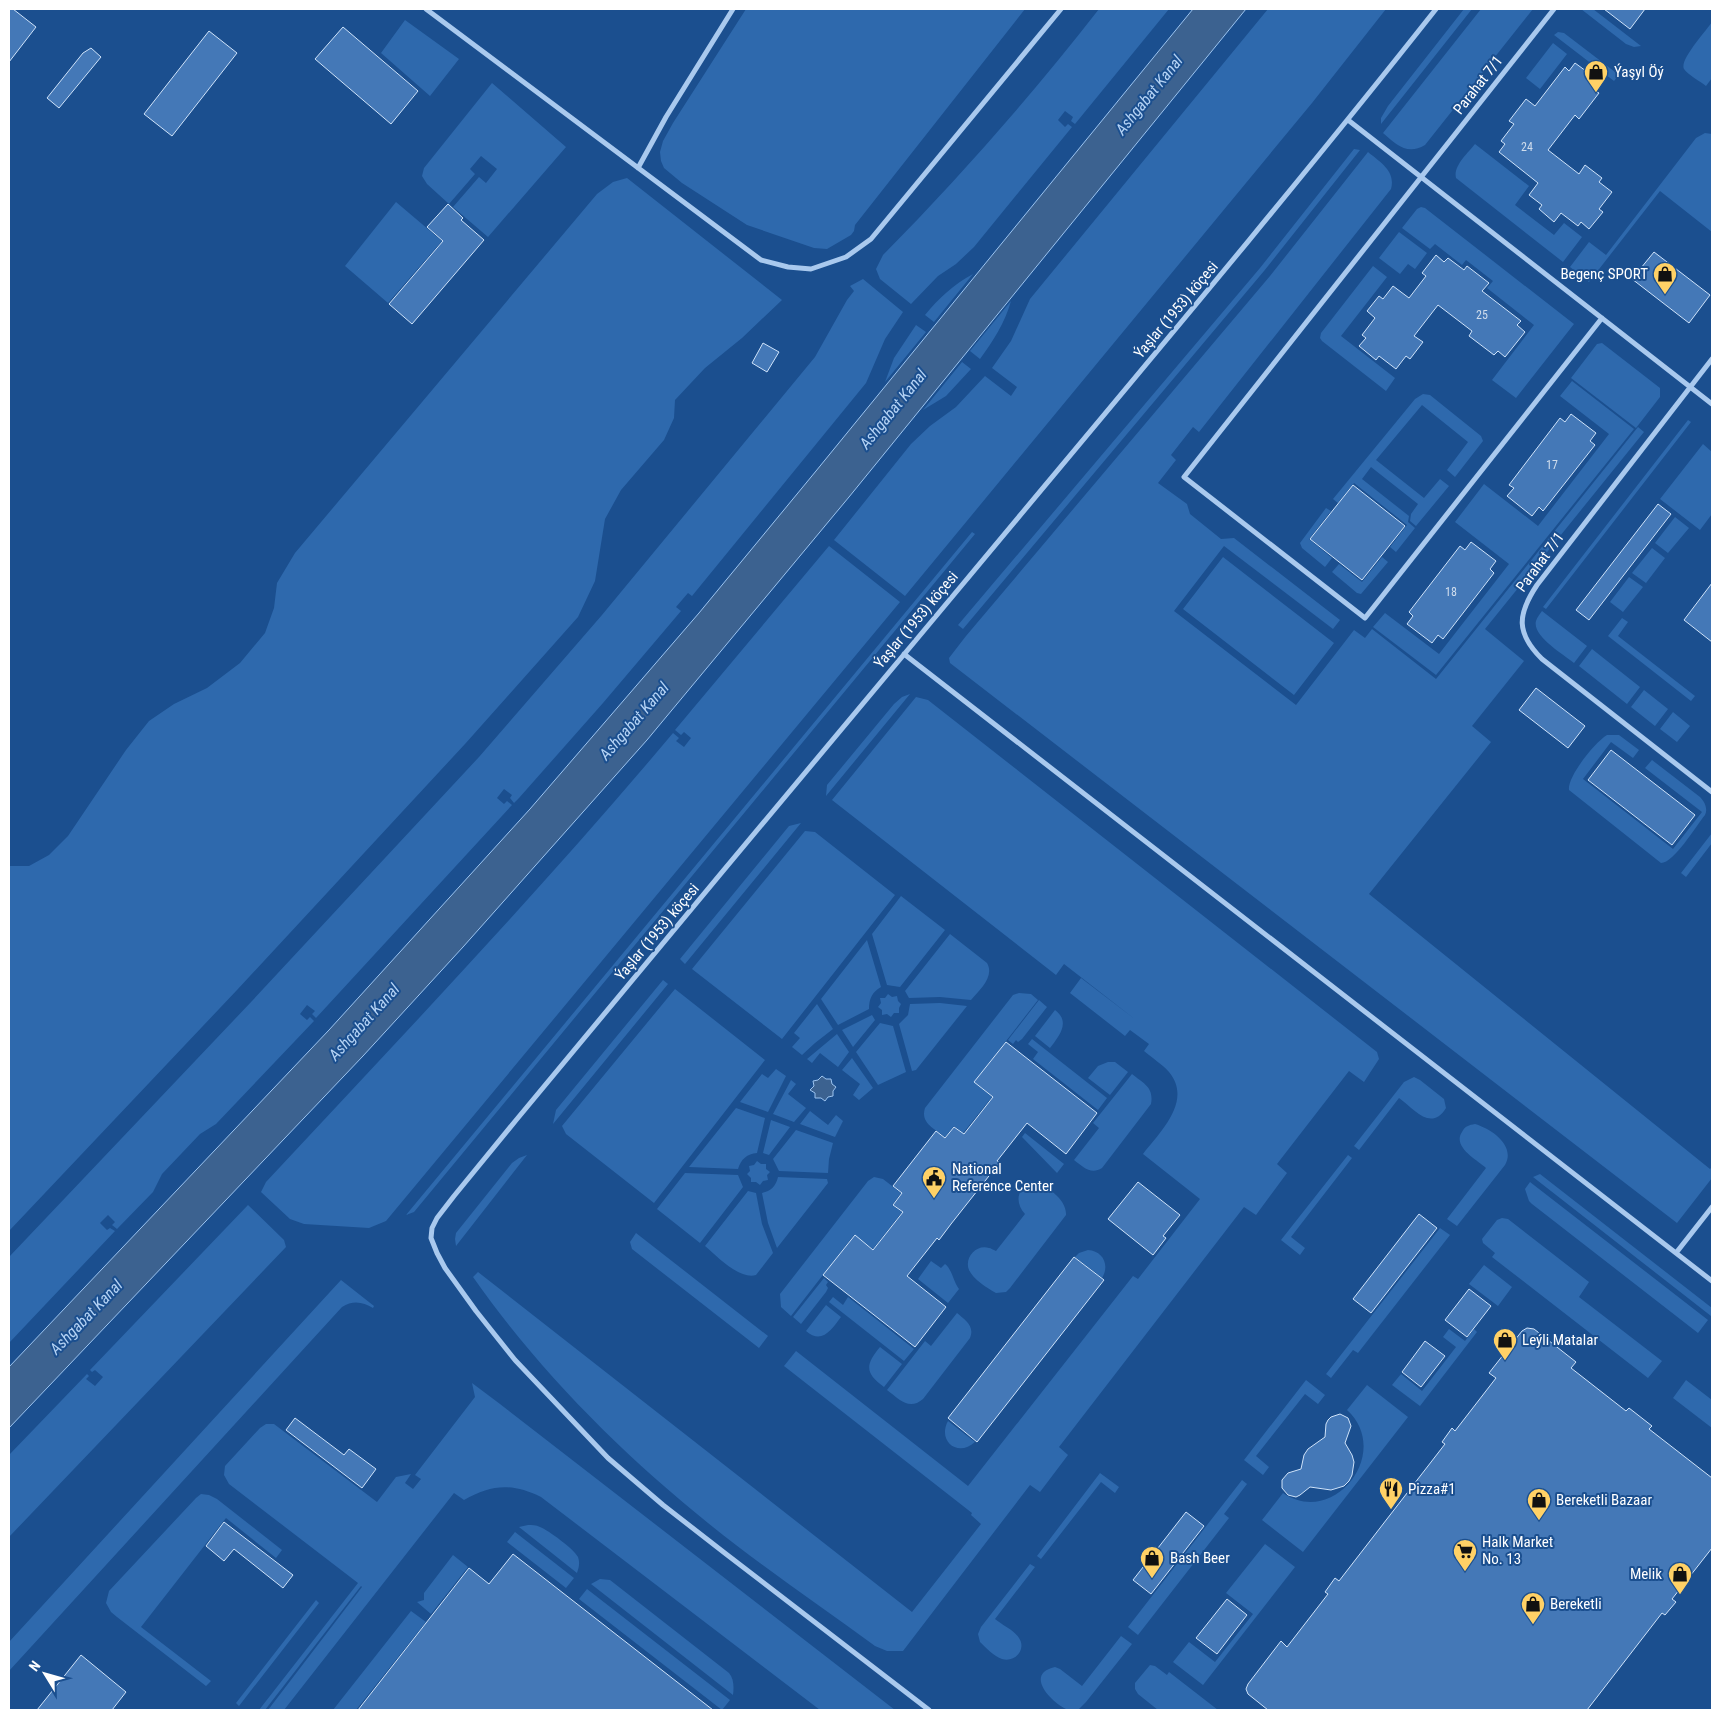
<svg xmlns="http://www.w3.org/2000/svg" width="1721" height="1719" viewBox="0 0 1721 1719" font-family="'Roboto Condensed',sans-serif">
	<rect width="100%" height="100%" fill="#1b4f8f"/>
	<!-- green -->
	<path fill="#2e69ad" d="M746,9H1025L855,225L854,231L851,235L827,249L814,248L747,225L682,183L664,168L661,161L660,152L663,141L673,123Z
		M1099,9H1169L1075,124L1071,121L1073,117L1065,111L1058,120L1065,127L1068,124L1072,127L974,247L956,264L938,276L911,304L880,279L876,269L883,255C960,177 1032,95 1099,9Z
		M1268,9H1386L1312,103L905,596L834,540L911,444L930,426L956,407L985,376L1011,396L1017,387L992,368L1011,341L1030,299Z
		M1464,9H1472L1381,124V118L1388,106Z
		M1481,9H1533L1425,145C1407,156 1396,144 1383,133Z
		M1581,9H1593L1641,46L1634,47L1626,44Z
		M405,20L459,59L430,96L381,53Z
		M1712,22V78L1706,86C1701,82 1687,74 1684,69C1679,60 1707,30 1712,22Z
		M1558,32L1564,33L1619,75L1614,81L1554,35Z
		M1553,43L1567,54L1540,89L1526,78Z
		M492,83L566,147L488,237L453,207L479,177L486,183L497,169L481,156L470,169L475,174L449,204L427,184L422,176L424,168Z
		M1705,133L1712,134V232L1660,191L1589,282L1570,267L1589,242L1606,255L1696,138Z
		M1475,144L1529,186L1515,205L1554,235L1564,223L1582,237L1563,262L1456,178C1453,166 1468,153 1475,144Z
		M1354,149L1360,150L1264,271L963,629L958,625L1260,268Z
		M1368,152C1380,162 1396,171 1391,189L1199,432L1193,427L1171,455L1176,460L1158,483L1187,504L1190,514L1221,539L1234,538L1340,620L1333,629L1224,546L1174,611L1296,705L1354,630L1365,638L1372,629L1436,679L1638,427L1644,432L1485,629L1524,661L1472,726L1491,742L1369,894L1710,1169L1712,1167V1178L1677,1223L950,663L949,658L966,636L1270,276Z
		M627,178L782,300L742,338L705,368L675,400L674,418L664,440L621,490L605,519L595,581L578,617L465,744L237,990L9,1231V866H29L49,855L68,836L126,750L149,721L174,704L207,688L240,663L265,633L274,608L277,583L295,553L597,194L613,182Z
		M396,202L442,241L388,303L345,266Z
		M1421,207L1425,208L1574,324L1516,398L1492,380L1534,325L1487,288L1493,281L1466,260L1462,265L1435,244L1430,249L1402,228L1417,209Z
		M1399,232L1427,253L1415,269L1408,264L1400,274L1379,258Z
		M1373,266L1387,277L1341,336L1395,378L1386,391L1322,341L1320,338L1321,333Z
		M973,274L934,322L925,315C939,298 954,284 973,274Z
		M863,279L903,312L885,339L866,383L692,596L688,593L676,607L681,611L603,703L519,798L514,803L510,798L512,795L504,789L497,798L504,804L507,801L512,805L316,1018L312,1014L315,1011L307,1005L300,1014L307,1020L310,1017L314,1021L216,1124L200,1134L162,1174L153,1192L117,1229L112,1225L115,1222L108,1215L100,1223L107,1230L110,1228L115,1231L9,1343V1257L252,1001L479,757L602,615L815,357L847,300L854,291L850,286Z
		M1011,301C1005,323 993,341 980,359L970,351Z
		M916,325L926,332L885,382L894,358Z
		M1602,343L1660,388V397L1636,428L1571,378L1597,344Z
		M962,362L971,369L946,396L923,410Z
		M1572,381L1634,429L1436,675L1373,627L1385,613L1439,654L1509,564L1455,522L1484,484L1538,526L1609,434L1560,396Z
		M1423,394L1430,395L1481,436L1483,441L1455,477L1447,470L1468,442L1422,405L1376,460L1424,498L1440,479L1449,486L1416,526L1410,521L1411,514L1418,504L1371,467L1362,479L1409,516L1408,522L1415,528L1396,552L1390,547L1407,525L1354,483L1338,503L1333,499L1415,399Z
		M1688,420L1691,422L1546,609L1543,607Z
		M1703,444L1712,452V514L1700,530L1660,499Z
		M1326,508L1331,511L1309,539L1332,558L1325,567L1302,548L1300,543Z
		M1675,517L1689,528L1668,553L1655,543Z
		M972,532L975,534L414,1212L406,1215Z
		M829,546L900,602L386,1221L369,1228L304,1224L290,1219L261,1192L266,1182C404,1034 543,888 673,733L679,738L676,741L684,747L691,738L684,732L681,735L675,730Z
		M1652,548L1665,558L1646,583L1632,573Z
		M1223,557L1334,643L1294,695L1183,609Z
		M1382,557L1388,562L1361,594L1357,593L1332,572L1339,564L1362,582Z
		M1629,577L1643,587L1623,612L1610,602Z
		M1542,611L1587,646L1574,663C1563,654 1532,636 1536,621C1537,617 1540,614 1542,611Z
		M1622,618L1628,622L1618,636L1695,696L1691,701L1608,636Z
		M1592,649L1640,687L1627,704L1579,666Z
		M1644,690L1668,709L1655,726L1631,707Z
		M910,694L826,796L827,785L894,704L902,697Z
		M916,697L928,700L1377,1052L1379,1059L1364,1082L1349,1071L1277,1164L1287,1173L1256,1215L1244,1207L1059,1447L1068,1455L1040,1492L1030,1485L903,1651H887L875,1646C819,1605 761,1566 708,1523C620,1452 538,1370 473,1277L478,1272L912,1612L981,1524L971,1515L972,1513L784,1366L796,1351L968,1486L1133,1276L1138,1279L1200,1199L1143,1154C1160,1132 1193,1101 1169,1072C1162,1064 1152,1058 1144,1051L1149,1044L1130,1030L1125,1036L1070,993L1081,978L1136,1020L1064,964L1056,975L832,800Z
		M1673,712L1690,726L1677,742L1660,729Z
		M1607,735H1619L1639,750L1633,758L1611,742L1583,779L1673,849L1702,812L1645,768L1652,760L1700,797C1705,802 1708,809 1705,815C1696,826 1674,863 1661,863L1569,790C1567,777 1595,742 1607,735Z
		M801,823L685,964L680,959L789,826Z
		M805,831L815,832L895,895L782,1039L692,969Z
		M1712,833V843L1686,877L1681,873Z
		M901,896L945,930L900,987L887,985L872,934Z
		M950,934L987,963C995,977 979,990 971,1000L940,997L909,998L905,991Z
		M867,940L881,987C872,992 869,999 869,1009L838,1025L821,999Z
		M663,980L668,984L553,1124L556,1110Z
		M675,989L765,1060L654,1203L566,1134L562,1126Z
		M1019,993L1031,994L1038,1000L974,1082L992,1097L963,1133L954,1126L945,1137C935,1129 920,1123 925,1108L1013,995Z
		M888,994L892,997L897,996L898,1001L901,1004L899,1008V1013H894L891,1017L887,1014L882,1015V1010L878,1007L881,1003L880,998H885Z
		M1039,1000L1047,1007L1022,1039L1018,1042L1016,1040L1013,1044L1008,1040Z
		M940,1003L967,1006L916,1070L912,1071L899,1024L908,1015L910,1004Z
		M817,1004L833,1029L815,1043L802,1055L792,1047L800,1038L794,1033Z
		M1055,1010C1071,1022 1059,1036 1050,1048L1035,1036Z
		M872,1015L875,1020L853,1047L842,1030Z
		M880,1023L893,1026L906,1072L878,1085L856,1052Z
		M837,1034L849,1052L838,1067L820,1053L812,1063L807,1059Z
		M1032,1039L1107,1098L1098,1110L1033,1059L1038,1052L1028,1044Z
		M852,1058L873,1088L859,1100L853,1095L860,1084L842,1070Z
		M1108,1062H1115L1128,1072L1110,1095L1088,1078L1098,1066Z
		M776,1069L786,1076L768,1112L740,1102L762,1074L768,1078Z
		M1132,1074C1144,1084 1154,1087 1151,1104L1102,1168C1091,1175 1083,1167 1074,1160L1099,1128L1093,1123Z
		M1414,1077L1420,1080L1444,1099L1446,1108C1431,1132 1414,1109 1399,1098L1359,1150L1354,1146L1404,1082Z
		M791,1080L796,1084L788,1094L806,1108L794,1122L773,1114Z
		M736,1108L765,1118L757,1153C747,1154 741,1159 738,1169L689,1167Z
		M810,1111L828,1125L836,1115L843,1121L835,1137L800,1124Z
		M771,1120L790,1127L769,1155L763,1153Z
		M1475,1124C1492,1129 1516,1146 1505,1165L1457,1226L1447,1219L1486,1168C1477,1160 1452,1147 1462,1132C1465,1126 1469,1125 1475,1124Z
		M796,1130L833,1143L829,1159L828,1173L779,1171L773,1159Z
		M1025,1133L1064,1164L1057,1173L1022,1137Z
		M527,1155L456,1246L455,1239L456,1233L512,1163L519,1158Z
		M1348,1155L1352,1158L1291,1237L1305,1248L1300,1255L1281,1240Z
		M757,1161L761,1164H766V1169L770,1172L767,1175L768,1180L763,1181L760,1185L756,1182H751V1178L747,1174L750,1171L749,1166L754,1165Z
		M685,1173L738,1175L743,1187L700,1243L657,1209Z
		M1540,1174L1712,1308L1711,1316L1533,1177Z
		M778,1177L827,1179L828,1183L777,1248L768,1223L762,1193C771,1191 776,1186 778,1177Z
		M874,1177L883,1179L901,1193L892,1205L902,1212L873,1249L854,1235L791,1316L781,1307L780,1294L868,1181Z
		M1530,1182L1708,1320L1698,1333L1532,1204L1529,1201L1525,1189Z
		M1032,1183C1046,1185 1067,1199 1066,1215L1010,1288L1006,1292L996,1293C987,1288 973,1279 969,1270C964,1258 976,1244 989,1248C991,1248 993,1250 996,1251L1025,1214C1015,1203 1016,1188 1032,1183Z
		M748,1191L756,1193L762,1224L773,1253L756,1275C739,1280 717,1256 705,1246Z
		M248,1205L284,1240L286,1247L9,1537V1455L87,1374L89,1376L86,1379L95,1386L103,1377L95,1370L92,1372L90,1370Z
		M1502,1218L1508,1219L1589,1282L1579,1297L1662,1361L1648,1378L1492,1257L1495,1253L1483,1243L1482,1239L1497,1220Z
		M1440,1228L1450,1235L1358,1353L1353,1350L1331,1378L1326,1374Z
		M636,1233L768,1336L759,1348L632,1249L630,1242Z
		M1088,1250C1103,1251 1110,1265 1102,1278L1075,1257L1079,1253Z
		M931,1261L941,1268L945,1264C952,1269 953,1281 959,1289L948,1303L918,1279Z
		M1484,1265L1512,1287L1498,1306L1469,1284Z
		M824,1278L828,1282L826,1285L828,1288L826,1292L801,1324L793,1317Z
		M341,1280L374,1306L373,1308C363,1302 353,1300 342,1307L9,1671V1642Z
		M833,1297L843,1305L848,1297L914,1349L904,1361L829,1302Z
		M826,1305L841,1317C832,1329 822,1345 806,1331Z
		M957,1313C965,1320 975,1326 970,1338L923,1399C909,1411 899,1399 887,1390L925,1341L931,1346Z
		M1449,1329L1465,1341L1474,1329L1477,1332L1420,1406L1392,1385L1401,1374L1422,1391L1456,1347L1443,1337Z
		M880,1347L902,1364L884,1387C865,1373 865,1365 880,1347Z
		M1306,1380L1325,1395L1318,1404L1305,1394L1256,1456L1269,1467L1263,1475L1244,1460Z
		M1686,1380L1712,1400V1428L1673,1398Z
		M472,1383L500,1404L895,1710H820L541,1497C512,1483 492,1484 464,1500L454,1493L284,1710H268L362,1587L361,1586L265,1710H259L358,1583L229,1484L224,1475L225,1466L260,1428L266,1424H274L377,1502L396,1477L411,1474L405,1483L413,1489L421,1479L415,1475L475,1397Z
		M1367,1385L1408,1417L1303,1552L1262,1520L1283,1493C1334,1528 1393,1452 1347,1410Z
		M948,1421L975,1442C958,1458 937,1441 948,1421Z
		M1100,1473L1119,1487L1115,1493L1101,1482L1041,1559L1037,1556Z
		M1242,1480L1247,1484L1224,1514L1229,1518L1138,1635L1128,1627Z
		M201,1494L209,1495L217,1499L282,1550L276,1558L226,1518L141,1627L211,1681L206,1686L117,1617L111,1612L106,1603L109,1591L196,1498Z
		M528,1525C532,1525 536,1525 540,1527C548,1530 574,1549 578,1557C580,1563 579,1567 577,1573L519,1527Z
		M515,1532L574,1578L566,1588L507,1542Z
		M1265,1544L1295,1567L1203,1685L1173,1662L1189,1642L1215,1662L1253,1614L1226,1593Z
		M453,1555L468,1567L431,1614L417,1602L424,1600V1593Z
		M1030,1564L1035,1567L995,1619C1002,1625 1014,1630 1019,1638C1027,1650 1014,1663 1002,1659C994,1656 986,1648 980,1642L978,1634L981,1627Z
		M600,1579L610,1580L729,1673C734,1679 734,1687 733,1695L591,1584Z
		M587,1589L730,1700L722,1710L579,1599Z
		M316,1600L319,1603L239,1706L236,1703Z
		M411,1611L426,1622L356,1710H333Z
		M1121,1636L1132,1644L1086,1702L1078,1710C1074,1710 1069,1711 1066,1709C1051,1702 1024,1674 1055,1667L1060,1669L1082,1686Z
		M1150,1665L1155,1666L1167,1675L1169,1672L1218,1710H1158L1138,1694L1135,1689V1683Z"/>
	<!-- water -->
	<path fill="#3c6290" stroke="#9cc4f0" d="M1193,9H1246L849,497L647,740L463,947L363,1056L9,1428V1367L329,1030L530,809L699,613L816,471Z
		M822,1076L826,1079H831L832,1084L836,1087L833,1091V1096L828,1097L825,1101L821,1098H815V1093L810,1090L814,1086L813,1081L818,1080Z"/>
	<!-- building -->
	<path fill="#4478b7" stroke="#cfe3fa" d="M9,9H13L36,27L9,62Z
		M1604,9H1645L1630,29Z
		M343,27L418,91L391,124L315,59Z
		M209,31L237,53L172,136L144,114Z
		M91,48L101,57L59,108L47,98L83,53Z
		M1575,63L1601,82L1594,90L1599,93L1579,119L1575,115L1548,150L1579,174L1585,165L1602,178L1599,182L1612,192L1599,209L1603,212L1589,229L1581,222L1578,226L1561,213L1554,222L1539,209L1542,205L1529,195L1538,183L1499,152L1505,144L1501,141L1514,124L1509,121L1526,99L1535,106L1565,67L1569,71Z
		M448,204L463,218L461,220L484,240L412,324L389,304L443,241L427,227Z
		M1654,252L1710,295L1689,323L1632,279Z
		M1436,255L1444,262L1448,258L1464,270L1467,266L1489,283L1482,291L1521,321L1517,325L1525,332L1505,357L1498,351L1494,355L1469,336L1472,331L1438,305L1414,336L1423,342L1410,359L1406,356L1396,369L1379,356L1376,360L1359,346L1366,338L1362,335L1375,318L1367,311L1379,296L1383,299L1393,286L1409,298L1426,276L1422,273Z
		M763,343L779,352L767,372L752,363Z
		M1571,414L1596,433L1590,441L1595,445L1543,511L1539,507L1532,516L1507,496L1514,488L1509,485L1560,418L1565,422Z
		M1353,485L1405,526L1362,580L1310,539Z
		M1658,504L1671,514L1589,620L1576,610Z
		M1471,542L1496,561L1490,569L1494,573L1443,639L1438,635L1432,643L1407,624L1413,616L1409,612L1460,546L1465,550Z
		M1712,583V642L1684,620Z
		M1536,688L1585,726L1568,748L1519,710Z
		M1611,750L1695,815L1672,845L1588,780Z
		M1006,1042L1097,1113L1066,1154L1027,1123L997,1161L1000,1162L951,1224L939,1240L937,1238L907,1276L946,1307L915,1347L823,1275L855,1235L873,1250L903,1212L893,1205L902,1193L893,1186L936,1131L945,1138L954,1127L964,1134L993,1097L974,1082Z
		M1138,1182L1180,1215L1163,1236L1166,1238L1153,1255L1108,1219Z
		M1419,1214L1437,1228L1371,1313L1353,1299Z
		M1074,1257L1104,1280L977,1442L948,1418Z
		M1469,1289L1491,1306L1467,1337L1445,1320Z
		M1527,1328L1534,1329L1576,1362L1571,1368L1626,1411L1629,1408L1652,1426L1649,1429L1712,1478V1548L1672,1599L1676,1602L1665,1615L1662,1613L1587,1710H1268L1248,1694L1246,1689L1248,1684L1281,1641L1287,1647L1328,1594L1325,1592L1335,1578L1339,1581L1445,1444L1442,1442L1452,1428L1455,1431L1496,1378L1489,1373L1522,1331Z
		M1425,1341L1445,1356L1421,1387L1402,1372Z
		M1340,1414L1348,1418L1351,1426L1345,1443L1352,1455L1354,1462L1352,1475L1349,1481L1344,1486L1331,1490L1310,1487L1300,1495L1296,1497L1288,1495L1282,1488V1480L1288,1473L1301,1469L1304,1455L1308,1449L1325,1437L1326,1424L1328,1420L1331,1417Z
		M295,1418L344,1455L349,1449L376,1469L362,1488L286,1430Z
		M1186,1512L1204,1526L1151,1594L1133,1580Z
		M224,1522L293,1575L283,1588L234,1549L224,1561L206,1546Z
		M513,1554L713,1710H358L469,1568L489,1584Z
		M1227,1599L1247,1615L1217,1654L1196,1638Z
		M81,1655L126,1692L112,1710H37Z"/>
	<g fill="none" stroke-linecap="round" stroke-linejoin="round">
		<!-- minor -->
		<path stroke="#a9c9ee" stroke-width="5" d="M426,9L761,260L788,267L811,269L846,257L871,239L1061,9
			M1554,9L1184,477L1365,618L1602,318
			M1348,120L1712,404
			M638,168L666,117L733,9
			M1712,359L1537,585C1517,615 1516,633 1542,659L1712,792
			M904,654L1712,1281
			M1676,1253L1712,1207
			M929,1710L726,1554L663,1505L608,1458L515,1360L476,1311L445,1268L437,1253L431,1238L432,1228L437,1218L454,1196L517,1119C665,941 813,762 962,585C1121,394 1282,204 1436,9"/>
	</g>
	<!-- icons -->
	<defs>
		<g id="shop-pin" transform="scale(1.25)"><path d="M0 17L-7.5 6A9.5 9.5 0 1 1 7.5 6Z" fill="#ffd166" stroke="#1b4f8f"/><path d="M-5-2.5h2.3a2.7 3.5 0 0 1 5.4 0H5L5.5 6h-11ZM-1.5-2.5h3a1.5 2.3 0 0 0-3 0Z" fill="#111"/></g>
		<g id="civic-pin" transform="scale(1.25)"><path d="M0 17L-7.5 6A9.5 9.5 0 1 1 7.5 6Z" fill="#ffd166" stroke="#1b4f8f"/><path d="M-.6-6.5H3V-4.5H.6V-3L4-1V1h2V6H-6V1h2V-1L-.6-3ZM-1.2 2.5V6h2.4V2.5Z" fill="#111"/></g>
		<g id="restaurant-pin" transform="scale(1.25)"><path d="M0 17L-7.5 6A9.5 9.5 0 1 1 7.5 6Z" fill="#ffd166" stroke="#1b4f8f"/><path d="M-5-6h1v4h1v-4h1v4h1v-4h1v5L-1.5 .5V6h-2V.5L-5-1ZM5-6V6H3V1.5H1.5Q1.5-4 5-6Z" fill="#111"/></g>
		<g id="supermarket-pin" transform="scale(1.25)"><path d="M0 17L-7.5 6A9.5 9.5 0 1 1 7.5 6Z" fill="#ffd166" stroke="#1b4f8f"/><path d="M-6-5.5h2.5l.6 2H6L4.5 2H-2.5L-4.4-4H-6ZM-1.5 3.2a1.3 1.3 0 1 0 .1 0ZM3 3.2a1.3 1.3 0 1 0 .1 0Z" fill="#111"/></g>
	</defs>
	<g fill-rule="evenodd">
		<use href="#shop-pin" x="1596" y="72"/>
		<use href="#shop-pin" x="1665" y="274"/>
		<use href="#civic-pin" x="934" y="1178"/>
		<use href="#shop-pin" x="1505" y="1340"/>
		<use href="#restaurant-pin" x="1391" y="1489"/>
		<use href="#shop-pin" x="1539" y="1500"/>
		<use href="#supermarket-pin" x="1465" y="1551"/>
		<use href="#shop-pin" x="1152" y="1558"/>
		<use href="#shop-pin" x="1680" y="1574"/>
		<use href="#shop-pin" x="1533" y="1604"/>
	</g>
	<g text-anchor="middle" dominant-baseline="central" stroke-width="4" stroke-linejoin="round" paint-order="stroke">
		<!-- number labels -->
		<g font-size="12" fill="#d0dded">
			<text x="1527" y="147">24</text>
			<text x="1482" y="315">25</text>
			<text x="1552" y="465">17</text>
			<text x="1451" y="592">18</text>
		</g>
		<!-- poi labels -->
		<g font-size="15" fill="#fff" stroke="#1b4f8f" text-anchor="start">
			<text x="1614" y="72">Ýaşyl Öý</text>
			<text x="1648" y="274" text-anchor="end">Begenç SPORT</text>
			<text x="952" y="1169">National<tspan x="952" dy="17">Reference Center</tspan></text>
			<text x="1522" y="1340">Leýli Matalar</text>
			<text x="1408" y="1489">Pizza#1</text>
			<text x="1556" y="1500">Bereketli Bazaar</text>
			<text x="1482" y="1542">Halk Market<tspan x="1482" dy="17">No. 13</tspan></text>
			<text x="1170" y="1558">Bash Beer</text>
			<text x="1662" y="1574" text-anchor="end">Melik</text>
			<text x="1550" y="1604">Bereketli</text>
		</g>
		<!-- street labels -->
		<g font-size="15" fill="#fff" stroke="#1b4f8f">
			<text transform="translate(1478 85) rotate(-52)">Parahat 7/1</text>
			<text transform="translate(1176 310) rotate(-50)">Ýaşlar (1953) köçesi</text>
			<text transform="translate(1540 562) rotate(-54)">Parahat 7/1</text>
			<text transform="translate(916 620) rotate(-50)">Ýaşlar (1953) köçesi</text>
			<text transform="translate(657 932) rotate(-50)">Ýaşlar (1953) köçesi</text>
		</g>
		<!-- water labels -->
		<g font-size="16" font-style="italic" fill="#b5d3f5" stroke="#1b4f8f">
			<text transform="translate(1149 95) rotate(-51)">Ashgabat Kanal</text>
			<text transform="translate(893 409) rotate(-51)">Ashgabat Kanal</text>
			<text transform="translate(634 721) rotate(-49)">Ashgabat Kanal</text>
			<text transform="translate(364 1022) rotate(-48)">Ashgabat Kanal</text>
			<text transform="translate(86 1317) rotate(-46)">Ashgabat Kanal</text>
		</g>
	</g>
	<!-- border -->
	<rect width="1721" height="1719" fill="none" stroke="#ffffff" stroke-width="20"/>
	<!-- north arrow -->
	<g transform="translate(45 1674) rotate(307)" stroke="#1b4f8f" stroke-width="4" paint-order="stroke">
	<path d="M0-4L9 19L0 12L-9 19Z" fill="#ffffff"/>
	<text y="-8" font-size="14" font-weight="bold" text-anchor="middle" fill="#ffffff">N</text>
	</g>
</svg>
